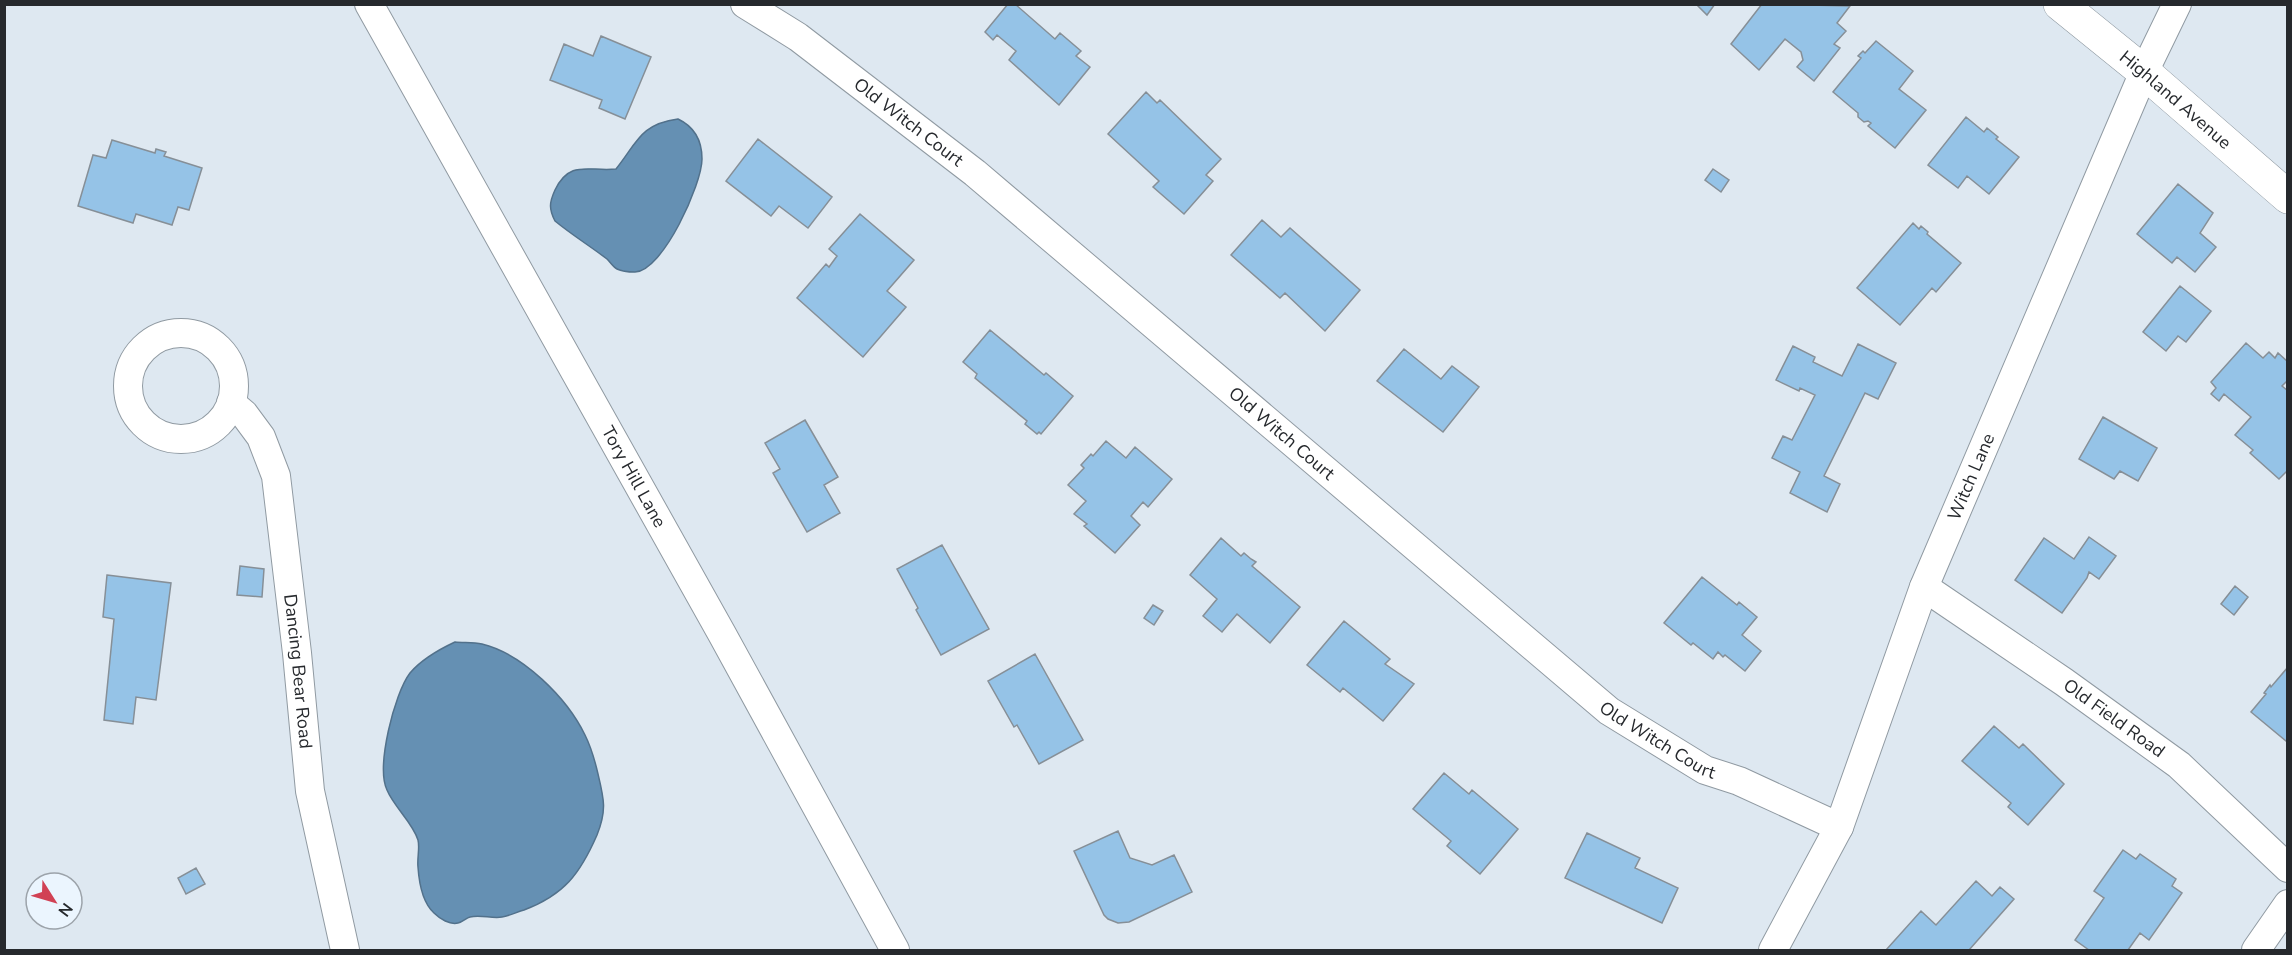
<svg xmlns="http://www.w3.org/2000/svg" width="2292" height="955" viewBox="0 0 2292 955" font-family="'Nunito Sans',sans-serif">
	<rect width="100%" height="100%" fill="#dee8f1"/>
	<!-- water -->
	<path fill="#6590b3" stroke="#52718b" stroke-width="1.5" d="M678,119C695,127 702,140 702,159C702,184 663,271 635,272C630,272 621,271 617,269C613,267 610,262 607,259C590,246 572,235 555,221C549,209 549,203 555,190C570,159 589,172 616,169C637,143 640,124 678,119Z
		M455,642C463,643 473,642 482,644C523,654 567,698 585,735C591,747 595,761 598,774C604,799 607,810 597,835C580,874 564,895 524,910C517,912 509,916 502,917C492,919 480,914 470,917C466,918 463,922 458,923C450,925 440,919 434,913C423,903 419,882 418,867C417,858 420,848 418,840C413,823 394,807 387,790C376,767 394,694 410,673C421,660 440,649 455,642Z"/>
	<!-- building -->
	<path fill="#95c3e7" stroke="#868f97" stroke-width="1.5" d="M1008,4H1015L1055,39L1060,33L1081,51L1076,56L1090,67L1059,105L1009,60L1016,51L997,35L993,40L985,32Z
		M1696,4H1715L1707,15Z
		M1762,4L1850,6L1837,23L1846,31L1834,44L1840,48L1814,81L1797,67L1803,60L1801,52L1785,39L1759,70L1731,44Z
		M601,36L651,57L625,119L599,108L602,100L550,80L564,44L593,56Z
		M1876,41L1913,71L1899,89L1926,110L1895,148L1868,126L1871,123L1868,121L1864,122L1858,117V113L1833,92L1861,58L1858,56L1863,51L1865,53Z
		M1146,92L1157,103L1160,100L1221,159L1206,175L1213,181L1184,214L1153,187L1159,181L1108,134Z
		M1966,117L1984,132L1987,128L1998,137L1996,139L2019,157L1989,194L1967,176L1958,188L1928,165Z
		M758,139L832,197L808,228L779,206L771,216L726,181Z
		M112,140L155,153L156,149L166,152L164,156L202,168L189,210L178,207L172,225L136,214L133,223L78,206L93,155L106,158Z
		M1713,169L1729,180L1721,192L1705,180Z
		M2178,184L2213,213L2200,233L2216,247L2195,272L2177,257L2172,263L2137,234Z
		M860,214L914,260L887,291L906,307L863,357L797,298L826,264L829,267L837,256L829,249Z
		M1262,220L1281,237L1290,228L1360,290L1325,331L1285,293L1280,298L1231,255Z
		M1913,223L1919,229L1921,226L1928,232L1927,234L1961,263L1936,292L1932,288L1900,325L1857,288Z
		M2180,286L2211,311L2186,342L2178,336L2166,351L2143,332Z
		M990,330L1044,375L1046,373L1073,396L1041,434L1039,432L1037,434L1025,424L1027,421L975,378L977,374L963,362Z
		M2246,343L2263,358L2269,352L2275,358L2278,353L2288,362V380L2282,386L2288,391V470L2279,479L2250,453L2253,450L2235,435L2251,417L2224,394L2219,401L2211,394L2216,388L2211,382Z
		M1858,344L1896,363L1878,399L1865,393L1824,476L1840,484L1827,512L1790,493L1800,472L1772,458L1783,436L1792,440L1815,395L1800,388L1799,391L1776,380L1793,346L1815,357L1813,362L1842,376Z
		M1404,349L1441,379L1452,366L1479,387L1443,432L1377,381Z
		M2103,417L2157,448L2138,481L2120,471L2114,479L2079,459Z
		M805,420L838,477L824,485L840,513L807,532L773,473L780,469L765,443Z
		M1106,441L1126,458L1135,447L1172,479L1148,507L1143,502L1131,516L1140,525L1115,553L1084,526L1087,524L1074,514L1086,501L1068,485L1084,468L1081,465L1091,454L1093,456Z
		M2089,537L2116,556L2099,579L2089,572L2087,578L2062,613L2015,580L2044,538L2074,559Z
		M1221,538L1241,556L1244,553L1251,559L1256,562L1252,566L1300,607L1270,643L1237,614L1222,632L1203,616L1217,599L1190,575Z
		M942,545L989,629L941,655L916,610L918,608L897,569Z
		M240,566L264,569L262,597L237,595Z
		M107,575L171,583L156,700L136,697L133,724L104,720L114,619L103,617Z
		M1702,577L1737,605L1739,602L1757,617L1742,635L1761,651L1745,671L1725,655L1723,657L1718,652L1713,659L1693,643L1691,645L1664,623Z
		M2235,586L2248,597L2234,615L2221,604Z
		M1153,605L1163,611L1154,625L1144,618Z
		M1344,621L1390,659L1385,664L1414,684L1383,721L1343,688L1340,692L1307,665Z
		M1035,654L1083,740L1039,764L1017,725L1014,727L988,681Z
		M2288,667V741H2286L2251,712L2266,694L2264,693L2270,685L2271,687Z
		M1994,726L2019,748L2023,744L2064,784L2028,825L2008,807L2011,803L1962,761Z
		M1444,773L1469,794L1472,790L1518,829L1480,874L1447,846L1451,841L1413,809Z
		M1118,831L1130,858L1152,865L1174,855L1192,892L1129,922L1118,923L1108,919L1104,915L1074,851Z
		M1587,833L1640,858L1635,868L1678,888L1662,923L1565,878Z
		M2123,850L2136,859L2140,854L2176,879L2172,886L2182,893L2149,940L2140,933L2128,950H2089L2075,940L2104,898L2094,891Z
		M196,868L205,884L186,894L178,878Z
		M1976,881L1992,896L2000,887L2014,899L1969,950H1886L1921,911L1936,925Z"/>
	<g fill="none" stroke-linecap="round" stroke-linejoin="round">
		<!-- minor casing -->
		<g stroke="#909aa2" stroke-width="30">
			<g id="minor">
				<path id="s1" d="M369,4L722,634L895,950"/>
				<path id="s2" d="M745,4L798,37L975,173L1609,711L1705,770L1739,781L1839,827"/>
				<circle cx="181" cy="386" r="53"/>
				<path id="s3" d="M231,403L244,414L261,437L276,476L297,653L310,791L345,950"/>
				<path id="s4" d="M1924,587L2064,682L2179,765L2288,868"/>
				<path id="s5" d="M1773,950L1839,827L1924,587L2144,72L2177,4"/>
				<path d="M2256,950L2288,904"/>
			</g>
		</g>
		<!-- tertiary casing -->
		<g stroke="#909aa2" stroke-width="34">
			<g id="tertiary">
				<path id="s6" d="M2060,4L2144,72L2288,197"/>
			</g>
		</g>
		<!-- minor -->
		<use href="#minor" stroke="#fff" stroke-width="28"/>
		<!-- tertiary -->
		<use href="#tertiary" stroke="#fff" stroke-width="33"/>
	</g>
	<g text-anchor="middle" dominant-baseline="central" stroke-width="5" stroke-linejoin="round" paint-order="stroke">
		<!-- street labels -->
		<g font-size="18" fill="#26292d" stroke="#ebf5fe">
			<text stroke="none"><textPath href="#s6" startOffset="150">Highland Avenue</textPath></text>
			<text stroke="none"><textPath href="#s2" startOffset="202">Old Witch Court</textPath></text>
			<text stroke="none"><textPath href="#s2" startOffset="688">Old Witch Court</textPath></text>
			<text stroke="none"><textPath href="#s5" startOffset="514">Witch Lane</textPath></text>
			<text stroke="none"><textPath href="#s1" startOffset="542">Tory Hill Lane</textPath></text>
			<text stroke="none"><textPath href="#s3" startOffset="284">Dancing Bear Road</textPath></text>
			<text stroke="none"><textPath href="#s4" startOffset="231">Old Field Road</textPath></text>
			<text stroke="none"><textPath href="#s2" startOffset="1174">Old Witch Court</textPath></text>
		</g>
	</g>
	<!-- border -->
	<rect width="2292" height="955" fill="none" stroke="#26292d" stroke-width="12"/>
	<!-- north arrow -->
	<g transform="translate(54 901) rotate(127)"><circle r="28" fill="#ebf5fe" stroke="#9ca3aa" stroke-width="1.5"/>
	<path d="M0-4.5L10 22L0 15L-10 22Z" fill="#d14154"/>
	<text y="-9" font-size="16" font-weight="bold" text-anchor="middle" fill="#26292d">N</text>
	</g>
</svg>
